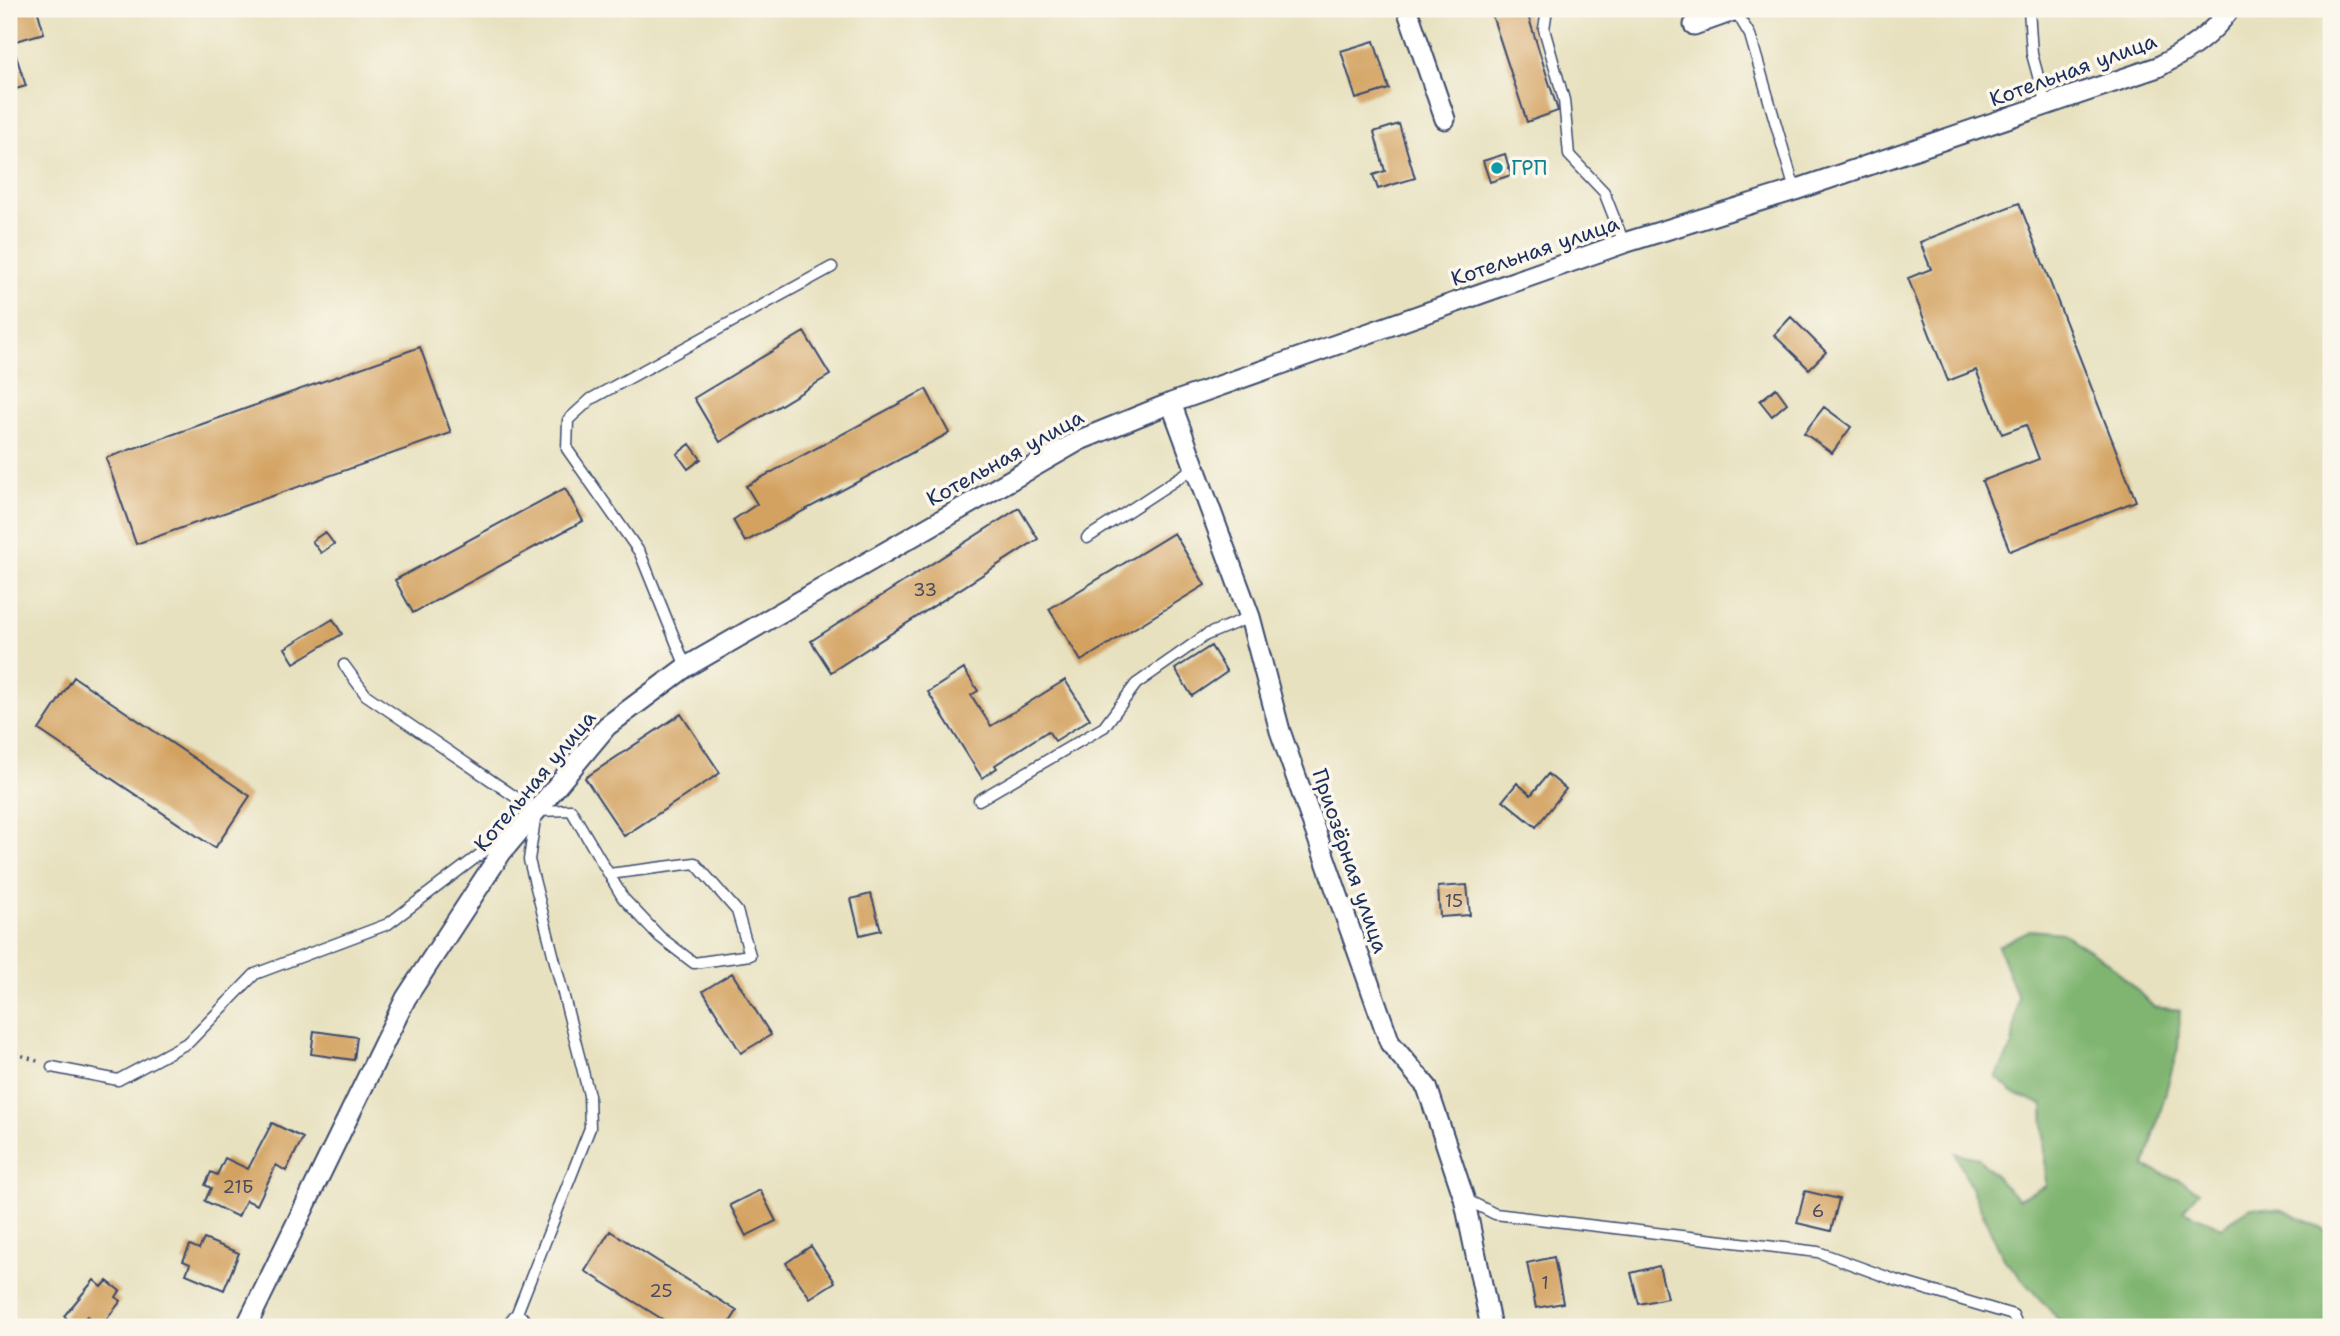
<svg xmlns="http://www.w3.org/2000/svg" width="2340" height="1336" viewBox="0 0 2340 1336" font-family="'Shantell Sans',sans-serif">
	<rect width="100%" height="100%" fill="#fbf7ec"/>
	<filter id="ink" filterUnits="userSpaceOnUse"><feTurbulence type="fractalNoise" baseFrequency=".0143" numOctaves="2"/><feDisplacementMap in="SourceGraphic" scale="14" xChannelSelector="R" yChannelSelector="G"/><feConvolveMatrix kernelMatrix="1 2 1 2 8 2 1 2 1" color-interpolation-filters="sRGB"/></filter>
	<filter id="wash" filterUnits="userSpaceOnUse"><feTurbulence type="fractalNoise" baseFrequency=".00686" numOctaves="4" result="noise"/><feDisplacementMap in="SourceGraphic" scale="28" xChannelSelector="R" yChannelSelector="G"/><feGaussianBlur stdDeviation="1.57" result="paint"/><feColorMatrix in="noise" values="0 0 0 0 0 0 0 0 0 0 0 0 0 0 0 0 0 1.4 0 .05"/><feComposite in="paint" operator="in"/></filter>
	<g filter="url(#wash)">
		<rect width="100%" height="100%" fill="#e7e1bf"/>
		<!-- forest -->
		<path fill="#80b571" stroke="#4e7268" stroke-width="2" d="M2030,930L2062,933L2108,962L2154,1007L2180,1010L2178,1048L2145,1167L2179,1180L2199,1192L2183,1210L2222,1227L2251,1207L2283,1210L2331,1233V1327H2124L2111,1324L2065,1327L2003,1258L1955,1153L1978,1158L2018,1199L2046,1186L2043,1105L2012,1092L1996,1077L2012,1047L2018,998L1998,946Z"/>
		<g id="blocks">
			<!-- building -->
			<path fill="#d3a261" d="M27,9H37L44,33L9,43V14Z
				M1490,9H1526L1558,111L1527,122Z
				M1374,41L1389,89L1356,99L1341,51Z
				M9,44H12L26,86L9,91Z
				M1399,124L1415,178L1378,189L1373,175L1385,171L1374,132Z
				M1505,154L1511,175L1490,182L1483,161Z
				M2019,203L2136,501L2010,551L1982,481L2039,459L2026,425L2002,434L1976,370L1948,381L1908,278L1931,269L1920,242Z
				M1791,317L1826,352L1809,369L1774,335Z
				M804,332L830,375L720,442L694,398Z
				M420,347L451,433L136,544L106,458Z
				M1776,388L1787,403L1772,416L1760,401Z
				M926,389L949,433L745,542L733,520L757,504L746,486Z
				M1824,407L1851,427L1832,453L1804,433Z
				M690,444L701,459L688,469L677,454Z
				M565,488L583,521L413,613L395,580Z
				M1019,508L1038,539L831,672L811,641Z
				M325,532L334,544L321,553L312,541Z
				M1174,533L1205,585L1081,661L1049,609Z
				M333,619L342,634L294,663L285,648Z
				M1211,646L1227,672L1192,696L1175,669Z
				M964,669L978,691L971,695L991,726L1065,680L1090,719L1055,741L1048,731L995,765L997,768L982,778L928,692Z
				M74,677L250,796L215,848L39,730Z
				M681,714L720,773L624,836L585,778Z
				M1548,774L1566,789L1536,827L1503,800L1517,783L1531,795Z
				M1467,885L1470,915L1440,917L1438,887Z
				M871,894L881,930L860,935L851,899Z
				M732,973L771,1035L741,1053L703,991Z
				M314,1031L357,1037L354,1060L311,1054Z
				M272,1123L303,1138L286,1171L276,1165L257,1205L246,1200L238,1217L205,1201L211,1188L205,1185L211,1172L217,1175L225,1158L248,1169Z
				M760,1190L776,1221L746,1236L730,1205Z
				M1805,1191L1839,1199L1831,1231L1797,1223Z
				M610,1231L737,1311L727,1327H675L585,1271Z
				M204,1239L239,1253L224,1290L186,1274L190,1264L183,1261L190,1245L199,1249Z
				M811,1246L835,1282L810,1298L786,1263Z
				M1554,1257L1563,1303L1536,1308L1527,1263Z
				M1659,1266L1667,1298L1639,1304L1631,1273Z
				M94,1280L102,1287L107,1281L120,1291L116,1297L121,1301L100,1327L87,1316L77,1327L64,1316Z"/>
		</g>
	</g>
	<g filter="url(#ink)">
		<use href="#blocks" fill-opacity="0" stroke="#3a4a6d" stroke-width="2"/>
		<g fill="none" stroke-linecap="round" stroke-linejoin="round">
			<!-- service casing -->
			<g stroke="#3a4a6d" stroke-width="13">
				<path id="service" d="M1547,9L1544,29L1564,100L1569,155L1604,192L1624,243
					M2029,9L2032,54L2046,105
					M1735,10L1750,35L1795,190
					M1087,538L1194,468
					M344,665L366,695L536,811L571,810L623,898L660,937L694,963L750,955L737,911L695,863L609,874
					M686,667L640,553L567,449L568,420L591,399L832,267
					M979,800L1104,727L1136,684L1206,635L1250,617
					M52,1067L118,1080L189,1042L255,974L388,924L511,831
					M1465,1199L1495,1214L1818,1252L1895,1280L2013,1315L2018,1327
					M517,1313L534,1327
					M505,1327L517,1313L590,1128L589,1095L529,860L535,819"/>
			</g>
			<!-- minor casing -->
			<g stroke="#3a4a6d" stroke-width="23">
				<path id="minor" d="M1407,9L1445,119
					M1694,25L1739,9
					M1171,403L1250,617L1280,731L1390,1043L1427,1087L1464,1198L1491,1327
					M246,1327L406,998L501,853L607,726L686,667L1080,440L1171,403L1624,243L1795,190L2158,67C2187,51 2211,36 2230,9"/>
			</g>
			<!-- path -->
			<path stroke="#3a4a6d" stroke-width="3.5" stroke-dasharray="2 5" stroke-linecap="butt" d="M9,1051L40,1062"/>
			<!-- service -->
			<use href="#service" stroke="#fff" stroke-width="10"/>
			<!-- minor -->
			<use href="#minor" stroke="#fff" stroke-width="19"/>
		</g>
	</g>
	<!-- markers -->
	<circle fill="#0f9aa8" stroke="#fbf7ec" stroke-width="2.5" cx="1497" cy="168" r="7"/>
	<g text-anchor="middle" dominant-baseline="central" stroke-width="7" stroke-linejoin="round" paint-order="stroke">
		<!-- number labels -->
		<g font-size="18" fill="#494c5f">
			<text x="925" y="590">33</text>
			<text x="1454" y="901">15</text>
			<text x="238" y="1187">21Б</text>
			<text x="1818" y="1211">6</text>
			<text x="1545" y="1283">1</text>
			<text x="661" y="1291">25</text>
		</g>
		<!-- street labels -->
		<g font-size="21" fill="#1b2f5e" stroke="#fbf7ec">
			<text transform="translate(2073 70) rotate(-20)">Котельная улица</text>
			<text transform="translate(1535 251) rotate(-19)">Котельная улица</text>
			<text transform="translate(1005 458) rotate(-29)">Котельная улица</text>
			<text transform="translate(535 781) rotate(-50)">Котельная улица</text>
			<text transform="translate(1350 861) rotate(71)">Приозёрная улица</text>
		</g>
		<!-- culture labels -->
		<g font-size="21" fill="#0d838f" stroke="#fbf7ec" text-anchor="start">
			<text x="1511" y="168">ГРП</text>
		</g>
	</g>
	<!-- margin -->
	<rect width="2340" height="1336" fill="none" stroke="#fbf7ec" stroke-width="35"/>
</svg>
